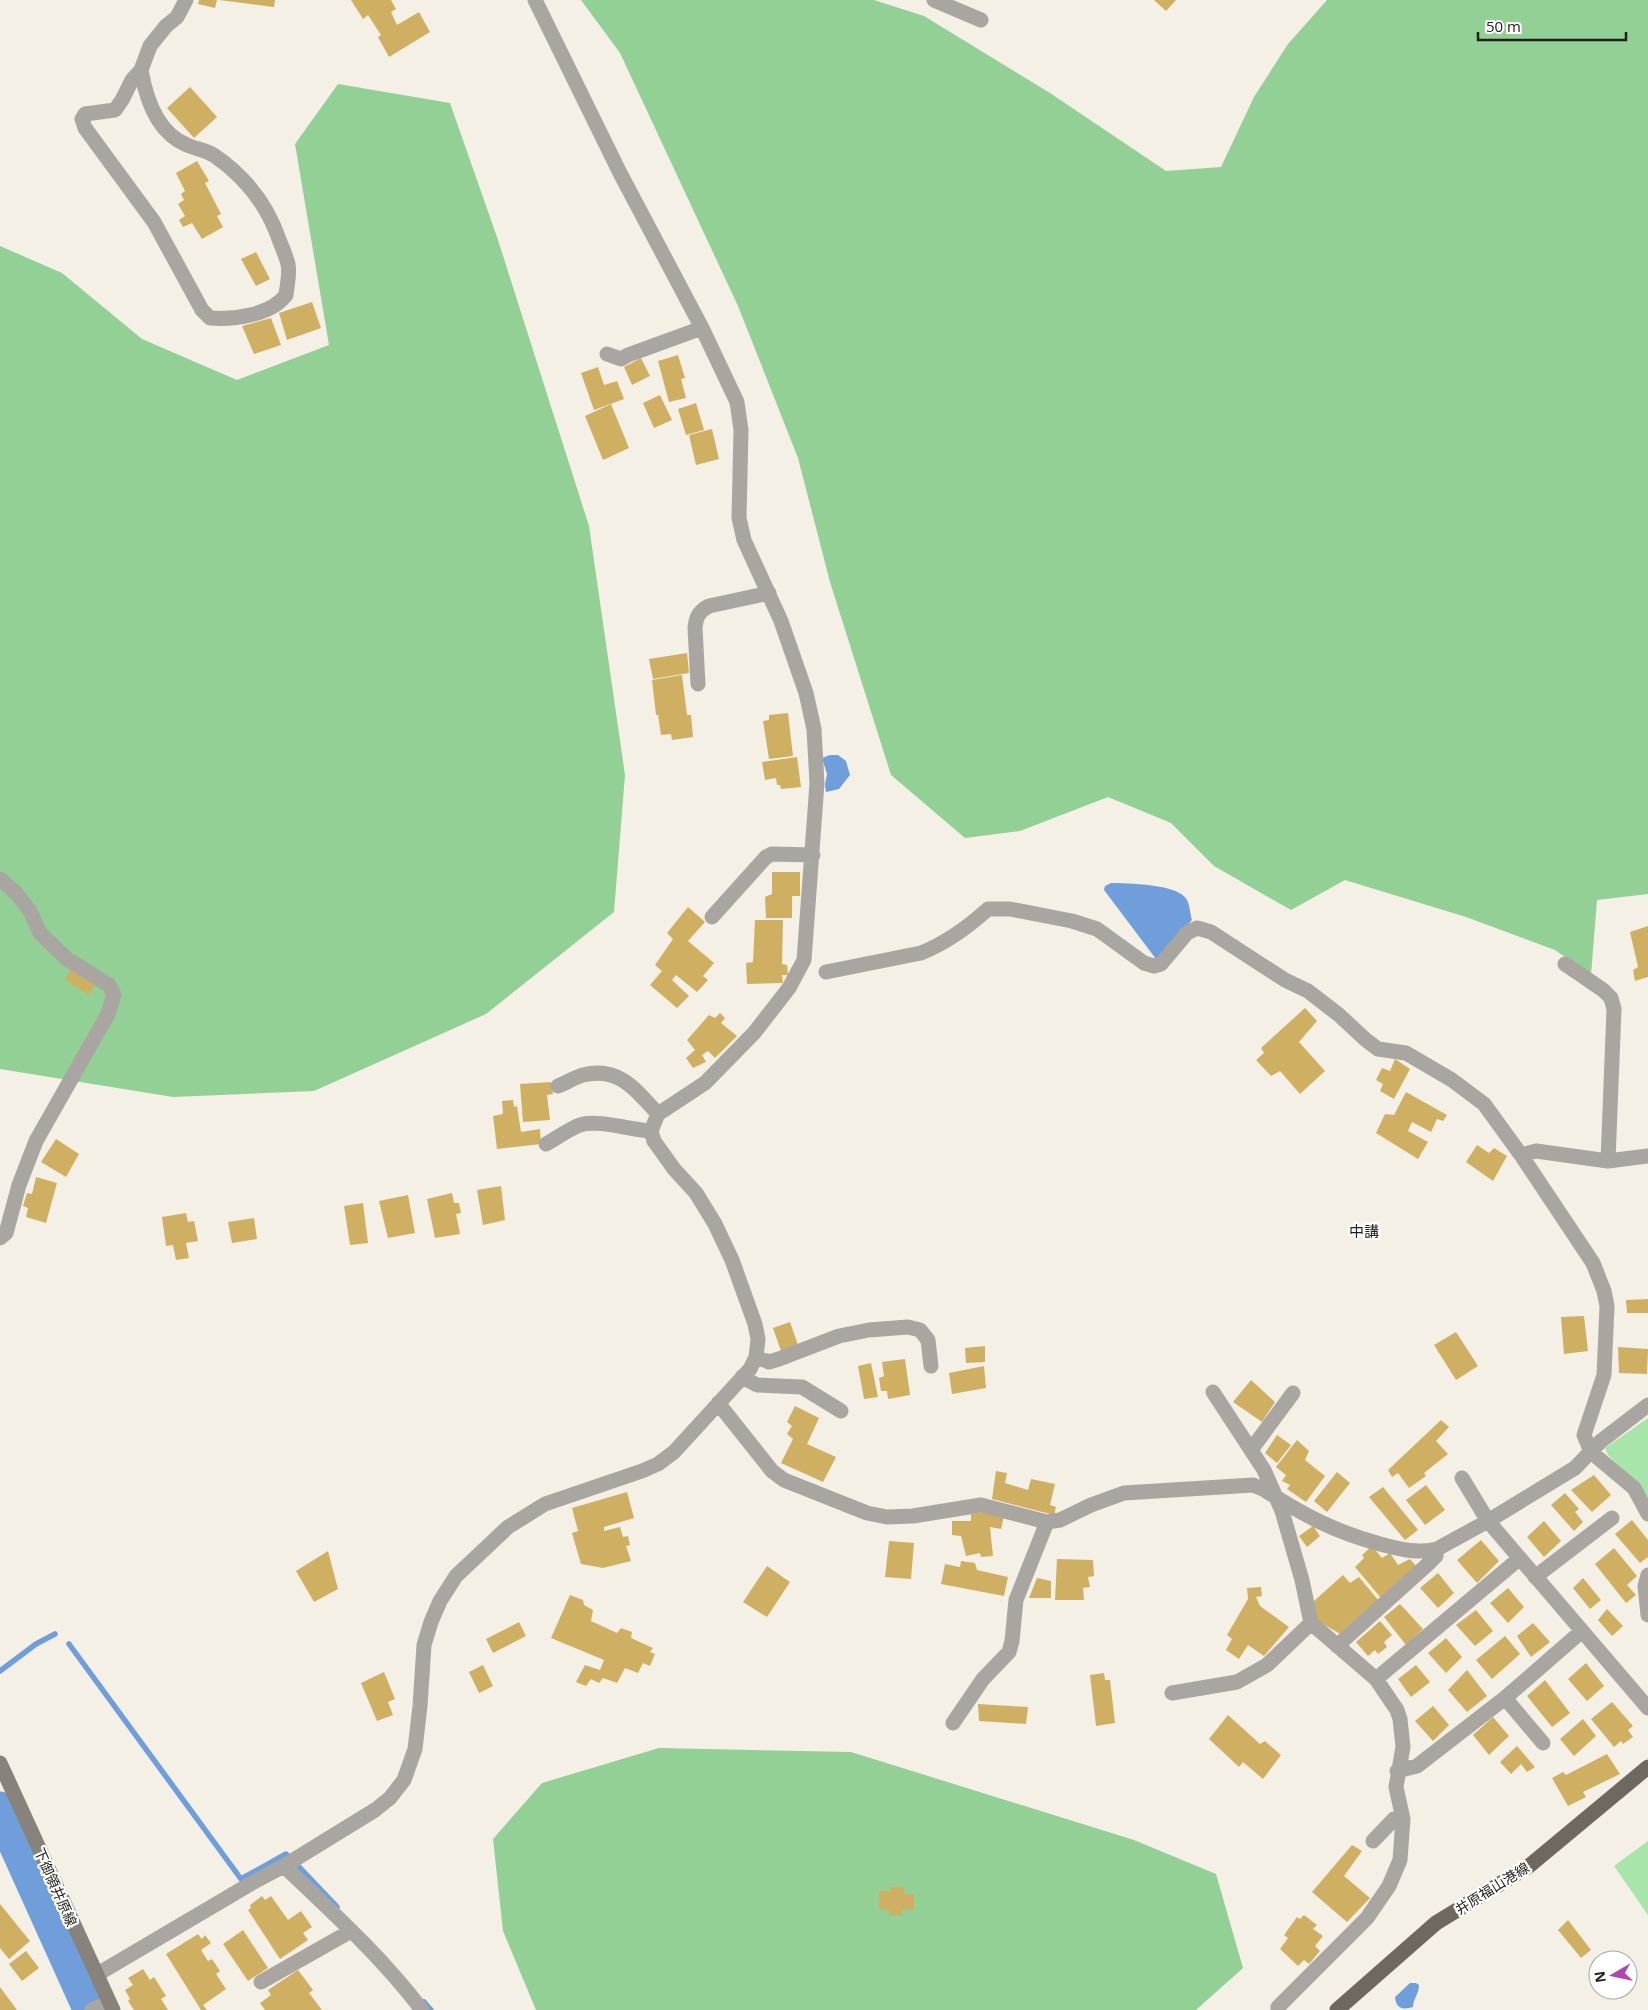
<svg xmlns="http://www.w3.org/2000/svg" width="1648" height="2010" viewBox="0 0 1648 2010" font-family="'Open Sans','Noto Sans JP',sans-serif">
	<rect width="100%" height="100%" fill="#f4f0e5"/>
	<!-- green -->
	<path fill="#a7e5ab" d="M1648,1418V1498L1634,1481L1608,1455L1605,1448Z
		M1648,1841V1915L1614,1866Z"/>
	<!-- forest -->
	<path fill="#92d095" d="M581,0H874L924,16L1050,93L1166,171L1221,167L1254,97L1288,44L1327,0H1648V894L1597,900L1591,975L1555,950L1466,917L1345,880L1291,910L1214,866L1171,823L1108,797L1020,831L965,838L891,775L830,582L798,458L738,306L620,53Z
		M338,84L450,103L498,240L589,526L625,775L614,912L486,1014L314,1091L173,1097L0,1069V246L62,273L142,339L237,380L329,345L295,144Z
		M659,1748L851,1752L1134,1840L1216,1874L1243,1968L1196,2010H536L503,1931L493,1839L542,1783Z"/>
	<!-- water -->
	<path fill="#6f9edb" d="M830,755H838L846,761L850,775L839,789L826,792L825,785L827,774L822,758Z
		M1111,883C1126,883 1180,884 1187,900C1190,906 1190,914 1192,920L1156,959L1104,890L1105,886Z
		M1410,1983H1416L1419,1985C1419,1994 1413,1999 1413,2007C1403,2010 1396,2009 1395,1997Z"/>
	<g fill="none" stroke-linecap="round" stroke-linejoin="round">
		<!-- stream -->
		<path stroke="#6f9edb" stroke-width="5.5" d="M69,1644L241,1879L286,1854L287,1855
			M0,1671L36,1644L55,1634
			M299,1867L337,1907
			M424,2002L431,2010"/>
		<!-- river -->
		<path stroke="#6f9edb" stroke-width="35" d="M0,1809L88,2004"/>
	</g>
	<!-- building -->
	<path fill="#cfb062" d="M199,0H217L215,8L198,4Z
		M219,0H275L274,7Z
		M351,0H391L396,9L391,12L397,25L419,12L430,32L389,57L378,37L381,35L368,15L363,19Z
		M1154,0H1176L1166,11Z
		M190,87L217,117L194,138L167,108Z
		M197,161L209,181L205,183L221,214L217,216L223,227L202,239L192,223L183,227L179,220L185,216L178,204L184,200L181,194L185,191L176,173Z
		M256,252L270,279L256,286L241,259Z
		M312,302L321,328L287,340L279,313Z
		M271,318L281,345L254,354L242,326Z
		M678,355L685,378L681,379L686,398L669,402L658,361Z
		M641,358L650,376L632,385L624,367Z
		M598,367L604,385L617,381L624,399L594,410L581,373Z
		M660,395L672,420L654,428L643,403Z
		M696,403L704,430L686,435L678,409Z
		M611,404L629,448L603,460L585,416Z
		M712,429L719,459L696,465L689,435Z
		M687,653L689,673L653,679L649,659Z
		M682,675L687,715H691L693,737L672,740L671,734L661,735L658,715H656L652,680Z
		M788,713L793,756L769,759L763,721L769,720V715Z
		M797,757L801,787L781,789L780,785H777L776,778L765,780L762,762Z
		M772,872H800V896H792V918H766L765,897L772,894Z
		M688,907L705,922L688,941L714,963L703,976L708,980L697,992L676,975L672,980L689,996L677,1008L650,985L662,971L655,965L673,939L667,933Z
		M755,920H783L782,964L787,965L788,975H782L783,983L747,984L746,963L753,962Z
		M1648,926V977L1635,981L1633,970L1638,967L1630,932Z
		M73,967L96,984L88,995L65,979Z
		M1305,1008L1317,1021L1299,1042L1325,1071L1300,1094L1280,1071L1271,1076L1256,1060L1264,1053L1261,1048Z
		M720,1013L725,1018L721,1023L737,1036L715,1058L708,1051L702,1055L706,1062L693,1068L686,1058L695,1050L687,1040L709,1015L715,1018Z
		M1395,1059L1410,1069L1394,1099L1380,1091L1383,1084L1376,1080L1382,1068L1390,1071Z
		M551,1082L553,1094L547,1095L550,1120L523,1122L520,1084Z
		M1406,1092L1447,1115L1443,1121L1437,1119L1431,1132L1412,1122L1408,1131L1428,1142L1418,1159L1376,1133L1385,1114L1394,1115Z
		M513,1100L514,1107L517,1106L521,1132L540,1129L541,1144L497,1149L493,1116L503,1114L502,1101Z
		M56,1139L79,1154L66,1177L41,1162Z
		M1477,1145L1489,1153L1494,1148L1507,1156L1493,1181L1466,1162Z
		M36,1177L57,1183L46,1223L26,1217L28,1208L23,1206L27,1193L32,1194Z
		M501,1186L505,1220L483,1225L477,1190Z
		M452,1193L454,1203H459L461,1213L456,1214L460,1234L435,1238L427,1199Z
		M408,1195L415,1233L388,1238L379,1201Z
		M363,1203L368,1243L350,1245L344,1206Z
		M186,1213L188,1222L194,1221L198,1241L186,1243L189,1258L176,1260L173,1245L166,1246L162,1217Z
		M254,1218L257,1239L232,1243L228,1222Z
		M1648,1299V1313H1627L1626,1300Z
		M1584,1316L1588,1351L1564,1354L1561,1317Z
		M790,1322L798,1345L781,1351L773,1328Z
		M1456,1332L1478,1366L1456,1380L1434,1345Z
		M985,1346V1362L966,1363L965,1348Z
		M1618,1347L1648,1349L1647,1374L1619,1373Z
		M905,1359L910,1395L888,1399L887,1391H881L879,1378L884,1376L882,1362Z
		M871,1363L878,1397L864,1399L858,1366Z
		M984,1366L986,1388L952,1394L949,1373Z
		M1251,1380L1275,1402L1262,1422L1233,1402Z
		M795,1406L819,1418L807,1444L836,1457L823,1482L781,1463L793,1439L787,1434L792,1426L787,1422Z
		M1441,1420L1449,1427L1436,1441L1448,1454L1424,1473L1426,1476L1409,1488L1398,1473L1392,1477L1388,1470Z
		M1277,1435L1291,1445L1277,1463L1265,1453Z
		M1297,1440L1309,1451L1305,1460L1325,1476L1306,1502L1287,1489L1290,1485L1282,1481L1286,1475L1276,1467Z
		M996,1471L1007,1473L1005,1483L1028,1490L1031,1479L1055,1484L1050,1505L1056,1507L1054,1515L992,1499Z
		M1337,1472L1350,1483L1327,1512L1314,1501Z
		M1594,1475L1611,1495L1592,1512L1571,1490Z
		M1426,1485L1445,1510L1425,1525L1406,1500Z
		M1383,1487L1418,1530L1405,1540L1369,1497Z
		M627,1492L634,1518L604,1527V1531L620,1527L623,1537L628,1536L630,1545L626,1546L631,1561L603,1568L581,1564L572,1533L578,1531L572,1508Z
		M1565,1493L1579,1509L1575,1512L1583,1522L1574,1531L1551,1505Z
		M987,1512L1004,1516L1001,1529L990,1527L993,1556L981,1557L980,1553L966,1556L961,1536L952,1535V1521H971V1514Z
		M1632,1520L1648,1540V1557L1640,1563L1615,1534Z
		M1544,1521L1561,1541L1544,1557L1527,1537Z
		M1313,1526L1320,1536L1307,1547L1299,1536Z
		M1481,1540L1499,1561L1477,1583L1457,1560Z
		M889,1541L914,1543L911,1579L885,1577Z
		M1372,1546L1382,1558L1390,1553L1398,1565L1410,1559L1417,1567L1381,1598L1355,1567L1364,1558L1362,1555Z
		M1614,1548L1637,1576L1627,1585L1636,1595L1626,1603L1595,1564Z
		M328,1551L338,1589L314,1602L296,1571Z
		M1057,1559L1093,1560L1094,1576L1088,1577L1090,1587L1083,1588L1084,1600H1055Z
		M961,1561L975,1563L977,1570L1008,1577L1004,1596L941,1584L945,1564L960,1567Z
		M767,1566L790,1582L767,1617L743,1602Z
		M1438,1573L1454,1593L1438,1608L1420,1588Z
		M1343,1575L1350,1583L1359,1577L1379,1601L1340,1634L1315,1619L1314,1601Z
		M1037,1578L1051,1581V1598H1029Z
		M1583,1578L1601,1600L1590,1609L1573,1588Z
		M1261,1587L1262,1596L1256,1597L1260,1606L1289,1627L1264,1656L1248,1645L1239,1659L1226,1650L1232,1639L1227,1635L1248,1599L1247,1588Z
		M1508,1588L1524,1607L1508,1623L1490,1603Z
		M570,1595L583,1600L584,1605L593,1610L591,1621L617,1633L621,1628L632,1632L631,1638L653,1648L650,1652L655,1654L650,1666L643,1663L638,1673L625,1668L617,1683L603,1678L599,1683L591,1679L586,1686L576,1682L585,1665L600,1670L604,1660L551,1638Z
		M1400,1604L1423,1629L1406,1645L1384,1617Z
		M1607,1609L1623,1626L1612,1636L1598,1620Z
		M1476,1610L1493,1631L1475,1646L1456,1625Z
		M1380,1621L1392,1635L1384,1642L1387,1647L1378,1654L1375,1650L1368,1656L1356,1642Z
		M519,1622L526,1636L493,1653L486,1639Z
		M1533,1623L1550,1642L1531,1657L1517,1636Z
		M1505,1636L1520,1654L1492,1679L1476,1660Z
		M1446,1638L1462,1657L1446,1673L1428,1653Z
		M1586,1663L1604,1686L1587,1701L1568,1679Z
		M483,1665L493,1686L479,1693L469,1672Z
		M1416,1665L1430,1682L1411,1697L1398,1679Z
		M1467,1670L1487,1696L1467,1712L1448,1690Z
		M384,1672L395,1699L388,1702L393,1715L377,1721L361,1683Z
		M1104,1673L1105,1680H1110L1115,1723L1096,1726L1090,1675Z
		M1545,1680L1570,1713L1552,1727L1527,1696Z
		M1612,1702L1633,1726L1628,1730L1633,1737L1623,1744L1621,1741L1614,1747L1591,1719Z
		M978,1704L1028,1707L1026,1724L979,1721Z
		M1433,1706L1449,1725L1433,1741L1415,1721Z
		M1228,1715L1260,1744L1265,1741L1281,1755L1263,1779L1243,1762L1239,1767L1209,1739Z
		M1493,1717L1509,1736L1489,1755L1473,1735Z
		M1583,1719L1596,1736L1574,1756L1560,1739Z
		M1517,1746L1535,1767L1527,1772L1521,1764L1511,1774L1500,1762Z
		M1607,1754L1620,1774L1583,1792L1586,1797L1568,1806L1552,1778L1563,1772L1566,1775Z
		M1352,1845L1362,1851L1344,1876L1370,1898L1347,1922L1312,1892Z
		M889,1887H904V1894H914V1910L902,1909V1915H889V1910L879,1909V1891H892Z
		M262,1896L265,1900L271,1896L288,1920L301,1911L312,1927L303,1933L308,1940L280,1959L248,1910L251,1908L250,1905Z
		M0,1904L30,1941L9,1959L0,1948Z
		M1304,1915L1317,1925L1313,1929L1323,1936L1315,1946L1320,1951L1309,1964L1304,1960L1298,1966L1280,1949L1288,1938L1284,1935L1297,1917L1300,1919Z
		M1568,1920L1591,1950L1581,1958L1558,1930Z
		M243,1930L268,1968L248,1981L223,1944Z
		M198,1934L202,1939L205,1935L211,1943L201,1950L208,1961L212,1959L220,1971L216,1974L226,1989L203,2005L207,2010H201L166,1954Z
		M26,1951L39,1968L22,1981L9,1964Z
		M143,1969L150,1980L154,1977L166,1996L161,1999L168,2010H134L128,2001L130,1999L125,1990L133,1985L128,1978Z
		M298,1970L313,1990L309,1993L322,2010H265L260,2003L271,1995L268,1990Z
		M0,1987L17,2010H0Z"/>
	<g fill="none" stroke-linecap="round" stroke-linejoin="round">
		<!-- minor -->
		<path stroke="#a9a6a2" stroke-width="15" d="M934,0L981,20
			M141,70C146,99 157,133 187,145C196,149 207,150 215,156C247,178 268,206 280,242C283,249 286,257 288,264C290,274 287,285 286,295C271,315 234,320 210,318L202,310L154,222L85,128L82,119L85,114L115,110L122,100L132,80L141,70L150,46L166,26L177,17L186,0
			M607,354L621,359L628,355L702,328
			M698,684L695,628C696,617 699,611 709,606L769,593
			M0,879L16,893L30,911L40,933L67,959L109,985L114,995L108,1014L36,1141L19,1185L6,1233L0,1238
			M712,917L766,857L772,854L813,855
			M1565,964L1603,990L1611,998L1614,1009L1608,1161
			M826,972L921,953C946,943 968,927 988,909H1010L1072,921L1097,929L1144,963L1154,966L1161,964L1187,933L1197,928L1211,932L1285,980L1308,991L1339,1015L1366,1040L1378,1049L1406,1053L1452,1080L1484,1104L1521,1155L1593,1263L1604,1291L1607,1306L1604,1375L1584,1435L1591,1452L1634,1488L1648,1514
			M558,1086C566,1083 575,1077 583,1075C619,1066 636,1090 658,1114
			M546,1144C557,1138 569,1129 580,1125C597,1119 632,1130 651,1131
			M1521,1155L1536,1151L1608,1161L1648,1156
			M756,1357L769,1362L779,1359L839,1336L869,1330L908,1327L920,1330L928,1340L931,1366
			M742,1377L757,1385L802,1387L841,1411
			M1213,1392L1264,1470L1282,1511L1302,1580L1311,1623L1376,1679L1397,1710L1400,1719L1403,1747L1396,1787L1403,1819L1400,1860L1389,1886L1367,1918L1278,2007V2010
			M718,1403L772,1471L784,1480L867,1513L887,1517L913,1516L981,1505L1047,1522L1060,1520L1091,1505L1124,1493L1253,1485L1263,1489C1303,1515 1333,1531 1380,1544C1400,1549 1416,1554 1437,1549
			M1251,1450L1293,1393
			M1462,1478L1488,1521L1648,1708
			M1648,1575L1645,1586L1648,1615
			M1535,1577L1612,1518
			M1337,1646L1428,1564L1436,1556L1437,1549L1488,1521L1575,1468L1601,1441L1648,1405
			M1376,1679L1520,1558
			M1172,1693L1237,1682L1267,1665L1311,1623
			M1505,1698L1543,1743
			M953,1723L983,1679L1009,1652L1012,1641L1016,1600L1047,1522
			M1397,1771L1417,1766L1505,1698L1582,1631
			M1373,1841L1394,1819H1403
			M284,1866C332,1912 382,1957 422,2010
			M96,1975L252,1883L284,1866L375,1810L390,1798L404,1780L415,1749L420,1706L424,1645L431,1622L440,1601L456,1576L508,1527L545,1504L642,1471L658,1464L674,1452L750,1369L756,1357L758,1339L755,1324L732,1260L715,1224L696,1193L674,1169L654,1141L651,1131L658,1114L705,1083L754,1033L789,988L804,960L817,783L814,729L806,693L781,621L744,540L739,518L741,430L737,402L702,328L620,173L535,0
			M261,1982L351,1931
			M92,2010L109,2003"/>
		<!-- secondary -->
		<path stroke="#87827c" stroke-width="15" d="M0,1763L113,2010"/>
		<!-- primary -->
		<path stroke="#6e6861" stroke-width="15" d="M1337,2010L1436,1923L1529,1866L1648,1767"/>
	</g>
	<g text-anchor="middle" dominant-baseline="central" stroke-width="4.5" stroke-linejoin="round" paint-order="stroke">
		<!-- street labels -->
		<g font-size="14" fill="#21201c" stroke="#fff">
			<text transform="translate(56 1887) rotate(66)">下御領井原線</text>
			<text transform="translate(1492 1888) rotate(-32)">井原福山港線</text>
		</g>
		<!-- neighbourhood labels -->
		<g font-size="15" fill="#21201c" stroke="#fff">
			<text x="1364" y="1231">中講</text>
		</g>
	</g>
	<!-- north arrow -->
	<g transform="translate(1613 1975) rotate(261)"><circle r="24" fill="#ffffff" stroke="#a6a6a4"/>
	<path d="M0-4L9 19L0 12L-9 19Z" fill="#b048ab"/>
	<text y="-8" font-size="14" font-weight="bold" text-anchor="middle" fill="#21201c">N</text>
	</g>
	<!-- scale -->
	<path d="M1478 32v8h148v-8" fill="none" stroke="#21201c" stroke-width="2.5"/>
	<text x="1486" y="32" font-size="15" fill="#21201c" stroke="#ffffff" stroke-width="4" paint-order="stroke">50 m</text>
</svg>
